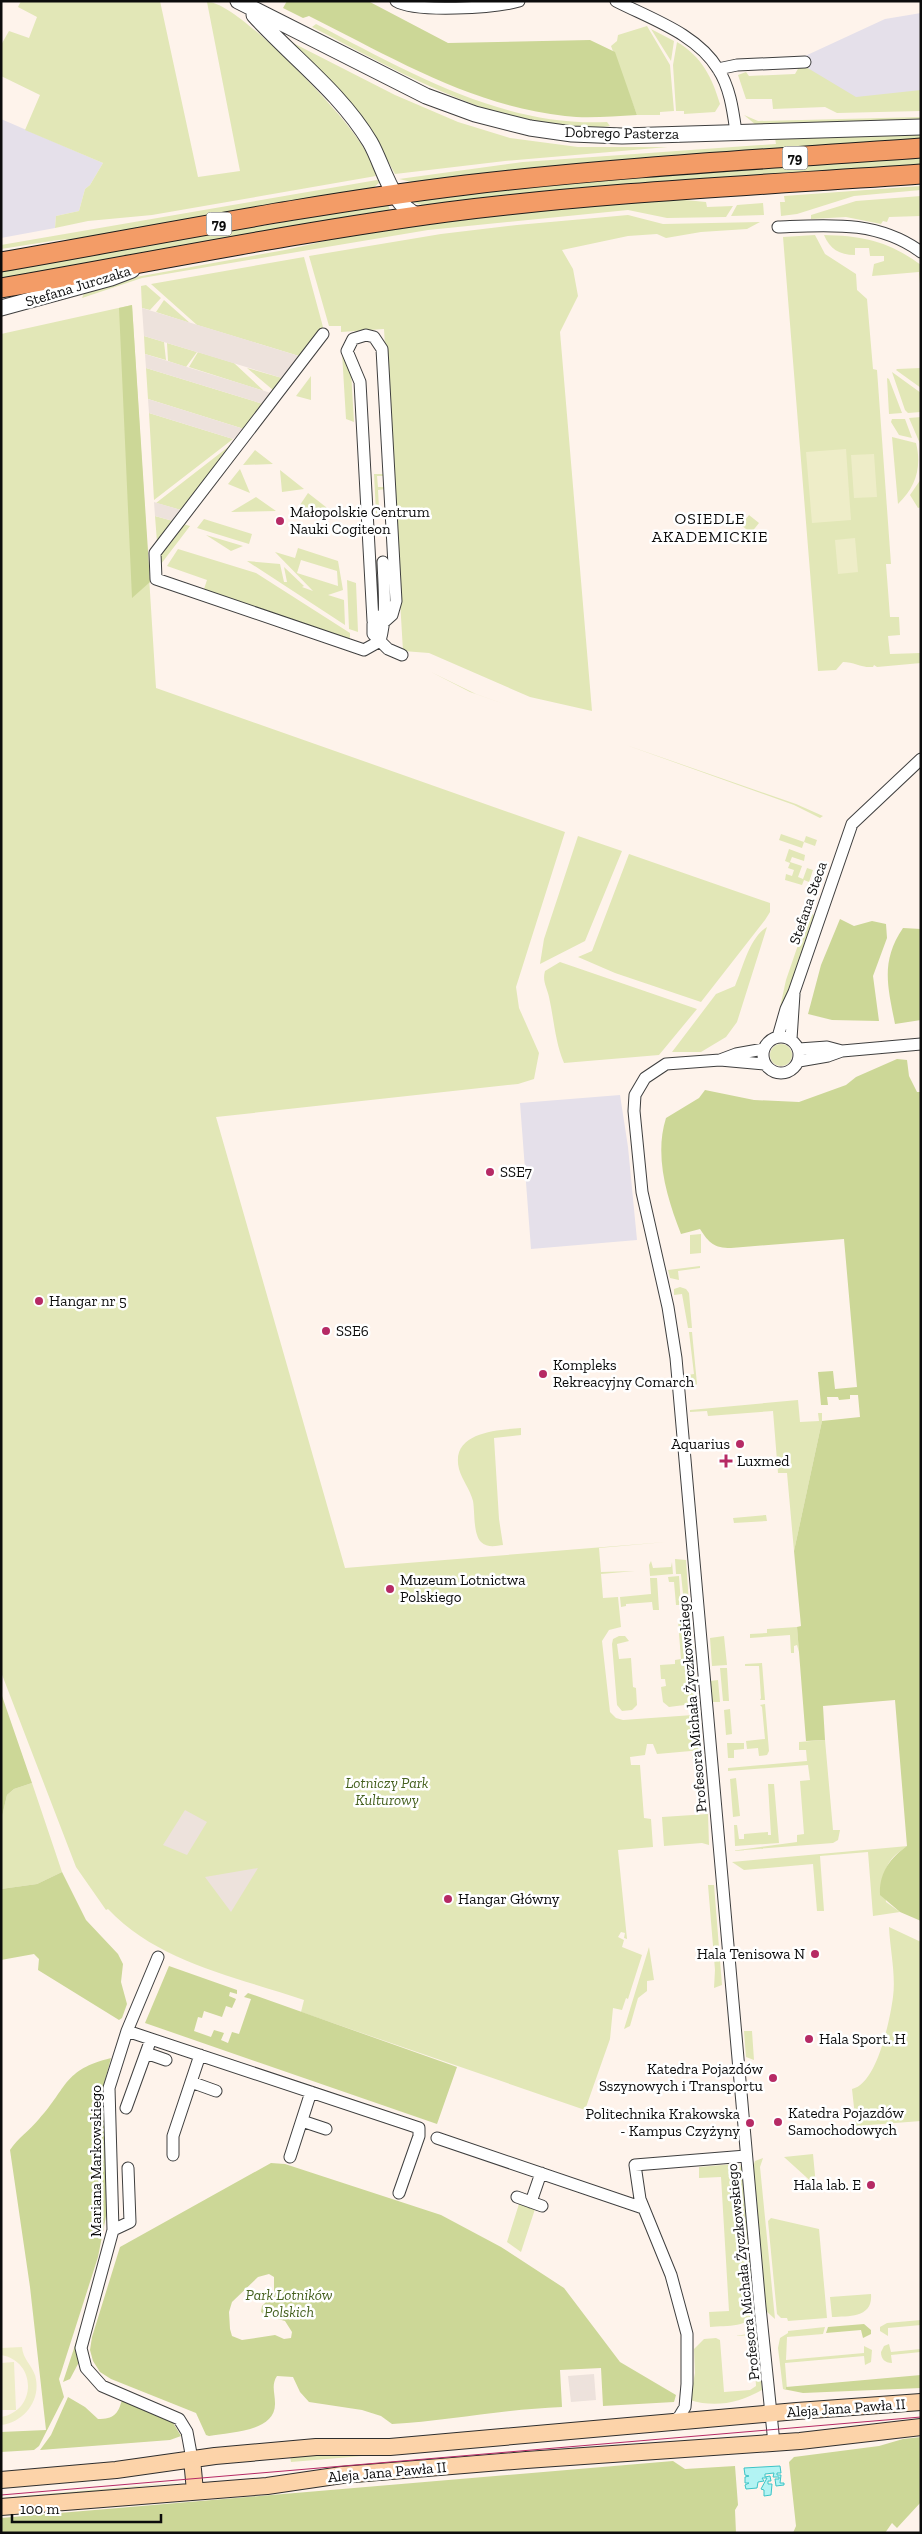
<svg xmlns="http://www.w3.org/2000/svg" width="922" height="2534" viewBox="0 0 922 2534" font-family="'Zilla Slab',serif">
	<rect width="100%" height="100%" fill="#fef3eb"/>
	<!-- industrial -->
	<path fill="#e5e0ea" d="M921,13V96L857,101L805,69V56L885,19Z
		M1,119L103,163L90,185L85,189L79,211L56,216L55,228L1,238Z
		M620,1095L628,1147L637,1240L531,1249L520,1103Z"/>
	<!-- green -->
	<path fill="#e2e7b7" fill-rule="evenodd" d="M21,1H160L198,177L240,171L207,2C235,0 330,102 348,126C359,139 372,159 376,176L152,215L88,221L55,228L56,216L79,211L85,189L90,185L103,163L25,130L40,95L1,76V45L9,31L29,38L37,17L18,7Z
		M316,24C407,71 501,127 607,122L610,126C519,142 392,68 312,27Z
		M647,26L670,65L674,111L660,112V115H637L611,46L617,41L618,35Z
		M651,29L674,41L671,61Z
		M283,35L295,44L395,95L458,122L510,138L578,147H668L505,161L395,174L380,147Z
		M677,42C702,57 712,77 720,104L715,112L684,114V111H676L673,65Z
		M799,67H806L856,97L921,90V111L837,113L825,107L773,109L772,99H746L738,75L746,72L749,76L795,74Z
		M744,115L758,121L921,117V122L756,125Z
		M921,131V140L570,166L416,183L399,179L523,162L776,144L775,138L739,140L747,136Z
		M921,156V164L544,193L425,206L409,201L591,181Z
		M377,180L381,181L371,190L98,237L58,240L1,249V245Z
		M921,186V190L854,196L797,214L781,216L780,202H785L784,196Z
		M921,196V216L889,217L887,222L883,221L881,224L846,217L811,219V215L856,201Z
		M675,199L706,202L707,207L733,206L726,217L667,218L628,210L428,230L142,278L82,298L85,291L136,277L285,250L361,233L552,209Z
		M763,203L764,215L731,216L737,205Z
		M388,204L390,211L1,279V271Z
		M628,215L663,224L760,222L747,229L701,232L666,238L657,234L628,236L562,250L573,269L578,296L560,332L592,711L530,697L429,653L403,651L384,329L341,332V326H329L309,256L441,234L517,225Z
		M815,235L825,254L856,274L857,290L867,299L873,369L877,370L891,564H886L890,617H899L900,635L888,636L890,654L921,653V663L877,667L874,665L873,667C861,668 854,662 843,662L836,670L818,671L783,237Z
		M824,235C864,236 888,241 921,265V295L919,272L872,276L874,264L884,261V256H870L869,248H855V255C839,255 830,249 824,235Z
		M304,257L323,327L299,356L197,325L151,284Z
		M146,285L161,298L150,310L142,308L141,286Z
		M164,300L190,323L156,312Z
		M132,305L156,688L565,832L516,987L519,1008L539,1053L534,1079L518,1084L216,1117L345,1568L666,1542L599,1548L601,1572L635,1571L601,1574L603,1598L618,1597L621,1627L609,1630L602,1641L610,1712L616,1718L623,1720L693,1715V1718L700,1722L702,1750L657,1754L653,1744H647L645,1755L630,1757L631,1765H640L644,1818L651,1819L653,1847L618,1850L627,1939L624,1938L625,1933L621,1932L618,1937L624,1940L622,1947L642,1955L628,1999L626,1998L622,2010L613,2008L610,2039L585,2110L301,2012L304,2000C237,1977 159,1963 108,1909L106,1910L76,1867L1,1672V334Z
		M144,336L164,342L166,360L145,354Z
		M167,343L197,352L186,367L168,361Z
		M198,352L234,363L264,391L189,367Z
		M342,353L351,371L354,422L346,419Z
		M146,368L263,404L244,429L148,399Z
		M247,368L282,378L273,390Z
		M921,368V388L896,370L897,369Z
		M892,372L921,393V412L908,413L905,410Z
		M311,376V400L296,396Z
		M887,378L889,379L902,413L889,414Z
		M149,413L233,439L154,500Z
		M921,417V446L909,418Z
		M892,419H905L912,438L899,435L891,422Z
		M892,437L916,443C922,467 916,487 898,504Z
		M232,444L181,510L156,503Z
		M255,450L273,464L243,465Z
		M240,469L250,493L228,484Z
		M280,470L304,489L282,492Z
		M374,474H385V476H377L378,487H385L386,489L378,490L379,508H387V515L372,516L376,513Z
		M921,479V507L918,508L910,495Z
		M308,493L331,511H296Z
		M256,497L276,511L231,512Z
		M749,515L759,523L751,533L741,525Z
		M155,516L173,521L157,542Z
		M204,519L252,534L249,544L197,528Z
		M183,524L190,526L161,564L158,557Z
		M206,535L243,546L231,551Z
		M298,548L338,561L343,590L328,595L344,600L345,625L247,561L280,564L284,582H287L284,567L304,586L302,587L313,591L275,552L295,558ZM301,560L337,571L338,586L297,573Z
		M178,549L256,573L350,633V643L203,592L207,580L167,566Z
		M347,580L356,583L358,632L349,629Z
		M431,672L476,694L622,745L470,692Z
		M626,745L796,804L823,816L820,818L794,805Z
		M781,834L804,842L806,836L817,840L815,846L804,842L802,848L779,840Z
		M578,836L622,851L585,941L540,964L544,939Z
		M789,849L805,855L804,861L792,857L790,862L802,866L798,877L803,879L807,868L813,870L809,882L804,880L802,885L785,880L786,874L792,876L794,870L788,868L790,863L785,861Z
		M629,854L770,903V912L765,920L701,1002L615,973L578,957L592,951Z
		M809,913L814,915L781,1013L779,1012L786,980Z
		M767,927L737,1022L726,1037L701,1052H672L716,994L735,986C743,968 749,938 767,927Z
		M560,962L697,1009L659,1055L564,1063C555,1042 554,1019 549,997C547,987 542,981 545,971Z
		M770 1055a11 11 0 1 1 22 0a11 11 0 1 1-22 0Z
		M701,1234V1253L690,1254V1235Z
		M700,1266V1268L678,1271L679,1280L670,1278L668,1270Z
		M680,1287L686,1289L689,1293L692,1328H688L682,1294L674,1295V1289Z
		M689,1332H692L697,1384L691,1389L688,1388L687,1375L694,1374Z
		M798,1400L800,1422L819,1421L818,1413H822V1421L794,1551L787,1473H778L773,1411L708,1416L707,1411L690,1412V1410Z
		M521,1428V1435L494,1438L499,1519L503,1545C496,1546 487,1548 481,1542C473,1534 475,1512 473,1501C470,1489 462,1480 459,1469C450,1432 497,1430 521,1428Z
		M766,1515L767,1521L734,1523L733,1518Z
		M675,1559L686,1560L689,1604H684L681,1574H676Z
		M651,1561L653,1568L671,1567L672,1562L673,1574L650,1576L649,1565Z
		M679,1576L681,1605H676L674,1582H669L668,1577Z
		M650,1578H657L659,1610H653L652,1602L626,1604V1606L621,1607L620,1597L651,1594Z
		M691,1620L698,1697L692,1704L669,1707L663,1702L661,1687L666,1686L665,1679H661L660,1665L675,1664V1660L681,1659L678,1621Z
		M797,1627L799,1652L797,1645L794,1646V1653H791L790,1635L750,1638V1634L767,1633V1629Z
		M619,1636H625L629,1641L617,1644L619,1659L631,1658L633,1687L636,1688L637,1705L632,1710L622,1711L617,1705L612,1644L613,1639Z
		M724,1636L727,1665L712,1666L710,1638Z
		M762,1663L765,1700H760L761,1698L759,1666H745V1664Z
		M720,1668H727L729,1701H723Z
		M718,1680L720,1702H712L710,1681Z
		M765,1704L769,1751L767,1755L759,1756L758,1748L747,1749L746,1741L765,1739L762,1707L760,1705Z
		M730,1709L732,1734L726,1735L724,1710Z
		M825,1740L833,1830H840L838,1840L833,1843L731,1851L797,1842V1835L804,1834L800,1781L810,1780L808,1765L728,1771V1768L807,1761L806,1750H799V1742Z
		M727,1743H744V1749L734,1750V1758H728Z
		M692,1755H702L704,1779L698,1780Z
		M736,1778L740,1816L733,1817L730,1779Z
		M32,1783L62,1872L37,1884L1,1889V1821L7,1795L14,1789Z
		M768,1784H774L779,1843L735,1846L734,1825H737L739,1839H744V1834L768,1832V1835H771Z
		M698,1787H705L707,1809L697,1810Z
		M708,1814L709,1845L702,1843L664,1846L662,1817Z
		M908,1846C881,1862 884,1874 886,1902L900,1912L873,1916L868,1852L820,1856L824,1911H817L813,1864L744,1870L732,1862Z
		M708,1885H714L722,1985L714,1988L715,1970Z
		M889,1927L921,1942V2121L856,2126L852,2089C877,2084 890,2020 893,1997C896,1975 890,1949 889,1927Z
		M649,1947L654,1980L647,1981V1991L638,1998L630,2026L624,2029Z
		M744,2031H752L754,2060L746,2057Z
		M813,2154L816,2186L784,2157Z
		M763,2158L760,2167L775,2319L766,2311L753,2167L755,2161Z
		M734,2164L740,2165L742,2170L755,2309C751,2329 727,2325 710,2327L709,2312L729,2311L721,2177L699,2178V2167Z
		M519,2204L535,2209L521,2252L507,2242Z
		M771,2218L819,2229L827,2318L788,2321L787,2318H781L777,2314L768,2221Z
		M871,2294C873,2318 849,2316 832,2317L830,2297Z
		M921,2320V2325L888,2328V2336L880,2331V2327L887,2323Z
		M825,2327L823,2334L787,2337L786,2360L864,2353V2346L872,2350L871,2362L865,2365L864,2356L785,2363L787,2389H783L778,2348L780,2338L788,2333V2331Z
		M755,2333L757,2334L762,2390C739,2403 715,2408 690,2400L695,2373L694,2349L704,2339L716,2338L720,2340L724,2392L750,2390L756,2386L753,2335L735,2336Z
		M889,2344L891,2352L921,2349V2352L891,2355L892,2363C885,2363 881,2359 881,2352L884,2346Z
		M762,2422L291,2462L290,2456Z
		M554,2466L330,2485V2483Z
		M183,2482L1,2501V2498Z"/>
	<!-- forest -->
	<path fill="#ccd797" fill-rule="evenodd" d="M287,1H368L448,43L590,40L615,52L637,115C612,116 589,119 565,116C472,106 391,57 309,16L303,18L283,8Z
		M132,305L150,582L132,598L119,308Z
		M840,919L854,926L872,921L886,924L887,938L873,976L879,1021L832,1020L808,1014L821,965Z
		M903,928L921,929V1020L895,1024C888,987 880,962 903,928Z
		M897,1059L907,1060L909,1076L917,1092H921V1921L900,1912L880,1895C879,1873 890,1858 907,1846L895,1700L823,1706L825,1740L806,1741L797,1627L801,1626L794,1551L822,1421L860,1417L858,1395H850V1399L839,1400L838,1397H827L828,1405H821L818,1372L833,1371L835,1389L857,1387L844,1239L731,1248C714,1248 709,1243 700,1229L681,1234C667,1198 654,1156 666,1118L699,1098L705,1090L754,1100L799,1102L846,1085L856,1077Z
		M1,1693L32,1783L14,1789L7,1795L1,1821Z
		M62,1872L86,1920L118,1954L123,1964L121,1982L127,2004L122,2018L119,2020L38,1970L39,1959L34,1954L1,1960V1889L37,1884Z
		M169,1966L237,1990V1994L230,1992L229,1996L236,1999L232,2008L226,2006L222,2017L204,2011L202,2018L198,2017L194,2031L211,2037L214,2030L224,2033L221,2040L228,2043L232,2032L239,2034L251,1999L244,1997L248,1993L457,2067L437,2124L145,2023Z
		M111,2058L104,2084L108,2206L98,2257L59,2379L64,2397L39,2446L34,2450L1,2452V2432L46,2430L30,2287L10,2150C18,2138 29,2131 39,2119C68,2087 63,2070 111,2058Z
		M271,2163L285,2164L441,2215L501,2247L564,2288L620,2362L676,2395L674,2402L603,2406L601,2368L560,2370L562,2407C505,2409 449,2421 392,2424L381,2416L362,2410L309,2402L300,2392L293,2377L277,2376C271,2385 275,2393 275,2403C276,2432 230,2432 209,2436L206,2435L196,2413L111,2379L100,2372L93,2361L90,2350L92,2337L120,2247ZM269,2274L274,2277V2294L262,2306L261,2312L267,2316L285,2321L292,2332L291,2338L284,2339L275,2335L242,2340L232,2336L230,2329L229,2312L232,2302L258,2277Z
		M864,2324L871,2330V2334L863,2338L861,2330L826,2333L828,2327Z
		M78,2336L79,2362L70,2379L63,2382Z
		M921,2375V2388L803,2393L783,2389H786V2387Z
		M68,2397L85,2407L98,2419C114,2419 118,2414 122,2400L172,2421L181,2436L170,2440L40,2450L51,2435Z
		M921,2437V2502L897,2528L892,2523L885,2533H793L796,2526L789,2462L794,2457L879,2446L903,2439Z
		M673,2461L685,2469L735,2466L738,2505L735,2510L736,2533H1V2518Z"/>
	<!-- pitch -->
	<path fill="#eeedc8" d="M846,449L851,520L812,523L806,452Z
		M874,454L877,497L854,498L851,455Z
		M855,538L858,572L838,574L835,540Z
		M22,2347C23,2359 31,2364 35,2375C42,2399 25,2422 1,2425V2417C37,2411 37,2361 1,2355V2348Z
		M14,2362L16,2410H1V2363Z"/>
	<!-- plaza -->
	<path fill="#ede2dc" d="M142,308L299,356L282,378L144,336Z
		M145,354L271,393L263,404L146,368Z
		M148,399L244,429L233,439L149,413Z
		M154,502L181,510L173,521L155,516Z
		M185,1810L207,1822L187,1855L163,1845Z
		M258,1868L231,1912L205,1877Z
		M594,2374L596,2400L571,2402L568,2376Z"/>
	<!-- water -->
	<path fill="#b2f3f3" stroke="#3cc4c7" d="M780,2466L781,2473H777V2475H781L780,2483H784V2485L776,2486L775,2479H779V2477H773L774,2473L765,2474V2477L770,2476L771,2481H768V2484H772L771,2495L764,2496V2490L761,2489L767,2478H762L764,2481L758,2482L757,2488L746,2489L745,2485L749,2483H745V2477L749,2476L745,2475L744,2468Z"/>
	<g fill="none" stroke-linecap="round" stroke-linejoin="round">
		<!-- minor casing -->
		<g stroke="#3f3f3f" stroke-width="13">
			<path id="minor" d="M396,1C416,13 495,8 519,1
				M616,1C651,19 697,34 718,69C730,87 733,111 736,132
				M718,69L737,65L805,62
				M778,227C829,225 877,220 921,252
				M323,334L155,553L156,579L364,650L380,641C387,616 384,587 383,562
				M377,616L373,624V634L388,649L402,655
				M373,621L360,382L347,351L353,339L366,335L374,337L382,349L396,601L392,615L383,623
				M763 1055a18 18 0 1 1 36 0a18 18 0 1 1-36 0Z
				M778,1037L786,1009L794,992L852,824L921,759
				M791,1039L794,994
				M799,1049L827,1047L842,1051
				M720,1060L736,1054L764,1049
				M799,1061L828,1056L842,1051L921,1044
				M765,1064L720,1060L666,1064L645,1078L635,1095L634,1111L642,1192L668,1307L676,1358L760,2307L774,2443
				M158,1957L127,2031L109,2088L113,2230L81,2348L86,2368L102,2386L179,2419L187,2432L192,2459
				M127,2031L419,2128V2136L399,2193
				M146,2053L166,2060
				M191,2082L216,2091
				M126,2108L151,2039
				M302,2121L326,2129
				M437,2138L643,2208
				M173,2155V2136L200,2055
				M290,2157L311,2092
				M517,2197L542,2206
				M531,2202L541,2173
				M113,2230L130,2222L128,2168
				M671,2422L679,2417L685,2407L687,2384V2334L671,2275L640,2199L635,2165L746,2156"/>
		</g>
		<!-- tertiary casing -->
		<g stroke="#3f3f3f" stroke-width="17">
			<path id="tertiary" d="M238,1L426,96L475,114L530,128L572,134L622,136L921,127
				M254,15C293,58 340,92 370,142C384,166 390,205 419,216
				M1,308L111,278L132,270"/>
		</g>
		<!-- secondary casing -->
		<g stroke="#2e2e2e" stroke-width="18">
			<path id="secondary" d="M192,2459L195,2491
				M1,2480L116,2470L215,2456L316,2447H390L797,2411L921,2402
				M1,2507L267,2486L342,2475L526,2460L800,2441L921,2427"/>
		</g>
		<!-- primary casing -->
		<g stroke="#1d1d1d" stroke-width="21">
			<path id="primary" d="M1,262C156,235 310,204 466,185C617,167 769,159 921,148
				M1,288C150,262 298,232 447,212C604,192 763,185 921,174"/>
		</g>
		<!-- minor -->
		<use href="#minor" stroke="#fff" stroke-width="11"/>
		<!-- tertiary -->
		<use href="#tertiary" stroke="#fff" stroke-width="15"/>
		<!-- secondary -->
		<use href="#secondary" stroke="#fcd3a9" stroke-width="16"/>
		<!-- primary -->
		<use href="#primary" stroke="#f39c67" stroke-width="19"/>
		<!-- tram -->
		<path stroke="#b62a65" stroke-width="1" d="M1,2495L921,2417"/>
	</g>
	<!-- markers -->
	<g fill="#b62a65" stroke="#fff" stroke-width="2">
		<circle cx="280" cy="521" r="5"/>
		<circle cx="490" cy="1172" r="5"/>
		<circle cx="39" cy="1301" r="5"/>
		<circle cx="326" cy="1331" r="5"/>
		<circle cx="543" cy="1374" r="5"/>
		<circle cx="740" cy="1444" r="5"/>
		<path d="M723.5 1453.5h5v5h5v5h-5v5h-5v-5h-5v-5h5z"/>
		<circle cx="390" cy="1589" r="5"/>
		<circle cx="448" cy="1899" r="5"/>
		<circle cx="815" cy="1954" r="5"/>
		<circle cx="809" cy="2039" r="5"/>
		<circle cx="773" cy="2078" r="5"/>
		<circle cx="778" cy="2122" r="5"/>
		<circle cx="750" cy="2123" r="5"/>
		<circle cx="871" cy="2185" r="5"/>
	</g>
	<g text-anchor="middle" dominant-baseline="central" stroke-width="5" stroke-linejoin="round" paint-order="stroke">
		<!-- shield labels -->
		<g fill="#fff" stroke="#555" stroke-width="1">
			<rect x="782.5" y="146.5" width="25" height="23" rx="4"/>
			<rect x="206.5" y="212.5" width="25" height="23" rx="4"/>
		</g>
		<g font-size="14" font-weight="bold" fill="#0c0c0c">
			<text x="795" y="158">79</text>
			<text x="219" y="224">79</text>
		</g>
		<!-- street labels -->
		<g font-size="15" fill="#0c0c0c" stroke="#fff">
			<text transform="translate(622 133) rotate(1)">Dobrego Pasterza</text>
			<text transform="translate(78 286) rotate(-17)">Stefana Jurczaka</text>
			<text transform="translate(808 903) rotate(-71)">Stefana Steca</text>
			<text transform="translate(692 1704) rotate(-95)">Profesora Michała Życzkowskiego</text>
			<text transform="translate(96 2161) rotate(-90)">Mariana Markowskiego</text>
			<text transform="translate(743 2272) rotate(-96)">Profesora Michała Życzkowskiego</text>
			<text transform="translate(846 2408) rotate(-4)">Aleja Jana Pawła II</text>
			<text transform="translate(387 2472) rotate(-5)">Aleja Jana Pawła II</text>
		</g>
		<!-- poi labels -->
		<g font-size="15" fill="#0c0c0c" stroke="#fff" text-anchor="start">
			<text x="290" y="512">Małopolskie Centrum<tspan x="290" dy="17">Nauki Cogiteon</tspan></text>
			<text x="500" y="1172">SSE7</text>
			<text x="49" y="1301">Hangar nr 5</text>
			<text x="336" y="1331">SSE6</text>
			<text x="553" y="1365">Kompleks<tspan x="553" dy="17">Rekreacyjny Comarch</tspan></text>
			<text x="730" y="1444" text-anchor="end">Aquarius</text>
			<text x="737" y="1461">Luxmed</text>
			<text x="400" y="1580">Muzeum Lotnictwa<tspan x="400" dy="17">Polskiego</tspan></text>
			<text x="458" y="1899">Hangar Główny</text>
			<text x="805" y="1954" text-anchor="end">Hala Tenisowa N</text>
			<text x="819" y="2039">Hala Sport. H</text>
			<text x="763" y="2069" text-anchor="end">Katedra Pojazdów<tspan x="763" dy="17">Sszynowych i Transportu</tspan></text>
			<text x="788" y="2113">Katedra Pojazdów<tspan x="788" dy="17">Samochodowych</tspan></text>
			<text x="740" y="2114" text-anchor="end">Politechnika Krakowska<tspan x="740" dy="17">- Kampus Czyżyny</tspan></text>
			<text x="861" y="2185" text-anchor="end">Hala lab. E</text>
		</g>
		<!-- park labels -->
		<g font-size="15" font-style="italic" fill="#45601f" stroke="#fff">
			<text x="387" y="1783">Lotniczy Park<tspan x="387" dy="17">Kulturowy</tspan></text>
			<text x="289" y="2295">Park Lotników<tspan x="289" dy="17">Polskich</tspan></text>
		</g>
		<!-- neighbourhood labels -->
		<g font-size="16" letter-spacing="1" fill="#0c0c0c" stroke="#fff">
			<text x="710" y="518">OSIEDLE<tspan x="710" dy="18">AKADEMICKIE</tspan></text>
		</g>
	</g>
	<!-- border -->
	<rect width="922" height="2534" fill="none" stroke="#0c0c0c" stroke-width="5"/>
	<!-- scale -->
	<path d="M12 2514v8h149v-8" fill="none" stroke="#0c0c0c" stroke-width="2.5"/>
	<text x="20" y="2514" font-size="15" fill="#0c0c0c" stroke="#ffffff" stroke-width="4" paint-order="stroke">100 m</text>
</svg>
